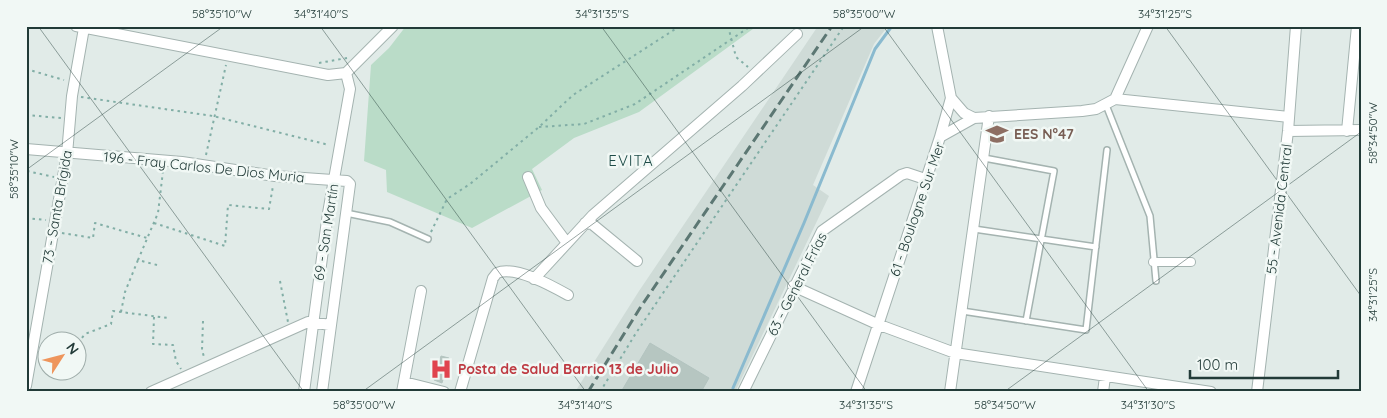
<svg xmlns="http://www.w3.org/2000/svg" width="1387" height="418" viewBox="0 0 1387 418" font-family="Quicksand,sans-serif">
	<rect width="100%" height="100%" fill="#e1ebe8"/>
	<!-- built -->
	<path fill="#cfdbd7" d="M818,26H888L874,44L813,185L829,196L735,392H575L639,291Z"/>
	<!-- green -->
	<path fill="#badcc8" d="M406,26H757L639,112L574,138L532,169L542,190L472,228L387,192L386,170L364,161L371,65L389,48Z"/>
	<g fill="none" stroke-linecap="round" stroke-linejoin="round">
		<!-- stream -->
		<path stroke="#8abacf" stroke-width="3" d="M733,388L804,223L875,49L892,26"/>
	</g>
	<!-- building -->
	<path fill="#b6c6c1" stroke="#b3c4c0" d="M650,343L709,378L701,392H621Z
		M441,356L449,358L442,383L434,380Z"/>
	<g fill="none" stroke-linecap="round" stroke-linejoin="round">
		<!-- service casing -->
		<g stroke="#a4b3b0" stroke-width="8">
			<path id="service" d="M1106,105L1150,216L1156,281
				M984,158L1054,171L1026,321
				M346,213L390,222L428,239
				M974,229L1096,247
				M962,311L1086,330L1107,150"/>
		</g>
		<!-- pedestrian casing -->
		<g stroke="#a4b3b0" stroke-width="10">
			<path id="pedestrian" d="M1153,262H1191"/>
		</g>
		<!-- minor casing -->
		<g stroke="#a4b3b0" stroke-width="12">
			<path id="minor" d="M76,26L328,75L346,73L393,26
				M937,26L951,98L940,137
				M951,98L964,113L974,118
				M1115,99L1148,26
				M1288,131L1361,130
				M1347,131L1357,26
				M26,149L182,162L275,176L347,181L350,184L322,392
				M528,177L541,208L567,243
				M585,223L592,224L637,261
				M534,279L593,215L742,86L797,34
				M793,286L877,324L955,353L1211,392
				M404,382L444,392
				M26,386L67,154L72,96L84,28
				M151,392L308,322L331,325
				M304,392L328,213L350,89L346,73
				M402,392L421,291
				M460,392L493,278L497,273C515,265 552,286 568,295
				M743,392L822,231L901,175L907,173L925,179
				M856,392L940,137L974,118L1082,111L1096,109L1115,99L1289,117
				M950,392L989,116
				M1103,392L1105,377
				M1257,392L1288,131L1296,26"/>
		</g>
		<!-- path -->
		<path stroke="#82aea6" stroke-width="2" stroke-dasharray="2.5 4" stroke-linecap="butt" d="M728,26L736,57L748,67
			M319,63L347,58
			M26,69L64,80
			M81,97L213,116L329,145
			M26,115L61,118
			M539,127L584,124L635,104L751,26
			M206,155L226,65
			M27,171L54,177
			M26,218L46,220
			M154,223L225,246L228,205L269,209L273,186
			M431,232L447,199L470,184L539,127L573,95L680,26
			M62,233L93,238L95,223L147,238
			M157,265L138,260L158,213L163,171
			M280,281L288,322
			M26,291L32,293
			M121,312L125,292L138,260
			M154,317L153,344L173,345L176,361L181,369
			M203,321L202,350L204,357
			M78,343L85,334L111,324L113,311L168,318
			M600,392L636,333L844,26"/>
		<!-- service -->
		<use href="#service" stroke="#fff" stroke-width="5"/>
		<!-- pedestrian -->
		<use href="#pedestrian" stroke="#fff" stroke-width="8"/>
		<!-- minor -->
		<use href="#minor" stroke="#fff" stroke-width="10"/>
		<!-- rail -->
		<path stroke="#5c7773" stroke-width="3" stroke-dasharray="10 5" stroke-linecap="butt" d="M588,392L640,308L832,26"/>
	</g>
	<!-- ticks -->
	<path fill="none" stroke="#223b38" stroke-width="1" stroke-opacity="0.45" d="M38,26L304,392M320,26L586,392M601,26L867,392M883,26L1149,392M1165,26L1361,296M26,170L224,26M362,392L865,26M1004,392L1361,132"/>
	<!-- icons -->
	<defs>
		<g id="school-bare" transform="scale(1.725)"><path d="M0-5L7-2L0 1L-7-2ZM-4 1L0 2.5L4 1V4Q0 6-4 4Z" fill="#8d6e63" stroke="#f1f8f5" stroke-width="2.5" paint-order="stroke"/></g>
		<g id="hospital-bare" transform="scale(1.725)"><path d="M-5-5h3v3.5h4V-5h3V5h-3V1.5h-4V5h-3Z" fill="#e0444e" stroke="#f1f8f5" stroke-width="2.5" paint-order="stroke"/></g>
	</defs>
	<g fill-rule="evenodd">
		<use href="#school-bare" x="997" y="134"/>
		<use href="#hospital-bare" x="441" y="369"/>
	</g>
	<g text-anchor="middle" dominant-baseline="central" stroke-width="5" stroke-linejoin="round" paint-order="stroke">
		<!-- education labels -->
		<g font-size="14" font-weight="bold" fill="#785e54" stroke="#f1f8f5" text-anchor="start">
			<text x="1014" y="134">EES N°47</text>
		</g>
		<!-- street labels -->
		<g font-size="14" fill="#223b38" stroke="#f1f8f5">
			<text transform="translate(204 167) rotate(6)">196 - Fray Carlos De Dios Muria</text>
			<text transform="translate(57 207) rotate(-80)">73 - Santa Brígida</text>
			<text transform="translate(917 209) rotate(-71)">61 - Boulogne Sur Mer</text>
			<text transform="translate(1279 209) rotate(-83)">55 - Avenida Central</text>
			<text transform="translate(326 232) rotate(-81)">69 - San Martín</text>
			<text transform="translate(797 284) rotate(-63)">63 - General Frías</text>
		</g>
		<!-- health labels -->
		<g font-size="14" font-weight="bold" fill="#be3a42" stroke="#f1f8f5" text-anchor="start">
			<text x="458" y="369">Posta de Salud Barrio 13 de Julio</text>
		</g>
		<!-- neighbourhood labels -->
		<g font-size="15" letter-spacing="1" fill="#1e4c48" stroke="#f1f8f5">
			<text x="631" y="160">EVITA</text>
		</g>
	</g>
	<!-- border -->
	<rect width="1387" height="418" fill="none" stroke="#f1f8f5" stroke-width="55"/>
	<!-- north arrow -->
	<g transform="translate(62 356) rotate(54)"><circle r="24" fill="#f1f8f5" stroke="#9eaca9"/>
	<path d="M0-4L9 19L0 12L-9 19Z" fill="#ee955c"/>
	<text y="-8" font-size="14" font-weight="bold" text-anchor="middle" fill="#223b38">N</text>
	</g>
	<!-- scale -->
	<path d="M1190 370v8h148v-8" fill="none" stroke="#223b38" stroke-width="2.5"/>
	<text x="1197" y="370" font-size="15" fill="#223b38" stroke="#f1f8f5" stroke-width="4" paint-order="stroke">100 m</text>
	<rect x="28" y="28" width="1332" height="362" fill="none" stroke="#223b38" stroke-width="2"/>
	<g font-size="12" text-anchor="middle" fill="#223b38">
		<text x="222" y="18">58°35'10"W</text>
		<text x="321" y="18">34°31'40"S</text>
		<text x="602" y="18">34°31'35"S</text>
		<text x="864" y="18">58°35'00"W</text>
		<text x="1165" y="18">34°31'25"S</text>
		<text transform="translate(1373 133) rotate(-90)" y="4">58°34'50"W</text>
		<text transform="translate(14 169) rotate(-90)" y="4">58°35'10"W</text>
		<text transform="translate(1373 295) rotate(-90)" y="4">34°31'25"S</text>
		<text x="364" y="409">58°35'00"W</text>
		<text x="585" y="409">34°31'40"S</text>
		<text x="866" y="409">34°31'35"S</text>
		<text x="1005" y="409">58°34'50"W</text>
		<text x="1148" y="409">34°31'30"S</text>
	</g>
</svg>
